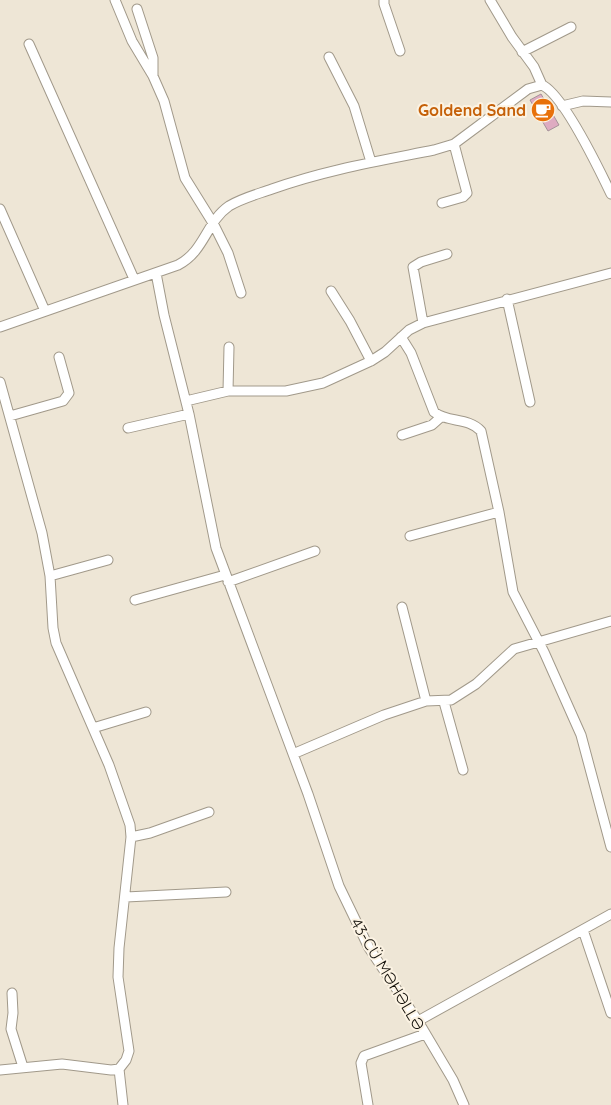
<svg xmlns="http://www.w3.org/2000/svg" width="611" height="1105" viewBox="0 0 611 1105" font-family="Quicksand,sans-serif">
	<rect width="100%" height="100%" fill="#eee6d6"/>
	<!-- building -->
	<path fill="#deabc1" stroke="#a49299" d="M541,94L559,125L548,131L530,100Z"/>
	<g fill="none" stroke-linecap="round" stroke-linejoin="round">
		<!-- minor casing -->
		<g stroke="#a1998a" stroke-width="11">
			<path id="minor" d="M115,0L132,41L153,76L164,101L185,178L213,223L228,253L241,293
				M384,0V4L400,51
				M490,0L512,37L534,67L542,85
				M137,9L153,58V76
				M29,44L134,279
				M522,52L571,27
				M329,57L354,106L371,162
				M542,85C563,94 600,171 611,194
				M562,106L583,101L611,102
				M442,203L463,197L467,193L454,144
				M0,209L45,311
				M156,273L164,315L189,414L216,548L308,794L339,886L369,948L418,1021L453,1080L464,1105
				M331,291L350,321L371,361
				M507,299L530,402
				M423,323L413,267L421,262L447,254
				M0,327L178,265C205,251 206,222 229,206C242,198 258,194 272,189C325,170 379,161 434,150L454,144L528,89L542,85
				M401,337L411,353L434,412C448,423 468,417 481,431L499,512L513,592L544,652L581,735L611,847
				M0,382L42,533L50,576L53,628L56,643L109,765L130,825L131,837L119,948L118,977L129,1051L126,1060L119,1069L123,1105
				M228,391L229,347
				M186,401L228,391H286L323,383L371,361L385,352L409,330L423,323L611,273
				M10,416L63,401L69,393L59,357
				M128,428L189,414
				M402,435L432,425L441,417
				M410,536L499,512
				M50,576L108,560
				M228,582L315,551
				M135,600L225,575
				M402,607L426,701
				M444,702L463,770
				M93,728L146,712
				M293,754L384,715L426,701L451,700L476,684L514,649L611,621
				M131,837L150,833L209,812
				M126,897L226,892
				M583,930L611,1013
				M12,993L13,1013L11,1029L23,1067
				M418,1021L611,914
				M0,1070L62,1064L111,1070L119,1069
				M368,1105L361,1063L364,1056L425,1034"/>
		</g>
		<!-- minor -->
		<use href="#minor" stroke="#fff" stroke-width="9"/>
	</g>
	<!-- icons -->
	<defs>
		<g id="cafe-disc" transform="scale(1.25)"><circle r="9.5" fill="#e8710a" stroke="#fcf3e3"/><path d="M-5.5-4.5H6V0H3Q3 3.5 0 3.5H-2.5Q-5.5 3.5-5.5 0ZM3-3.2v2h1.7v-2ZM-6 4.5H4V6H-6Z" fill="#fff"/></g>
	</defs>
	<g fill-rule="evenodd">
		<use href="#cafe-disc" x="543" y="110"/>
	</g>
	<g text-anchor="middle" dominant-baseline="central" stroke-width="4" stroke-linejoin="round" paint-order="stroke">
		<!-- food labels -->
		<g font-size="16" font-weight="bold" fill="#c56008" stroke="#fcf3e3" text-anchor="end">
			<text x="526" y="110">Goldend Sand</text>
		</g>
		<!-- street labels -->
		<g font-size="16" fill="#13100a" stroke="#fcf3e3">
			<text transform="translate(388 974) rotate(59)">43-CÜ MƏHƏLLƏ</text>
		</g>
	</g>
</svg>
